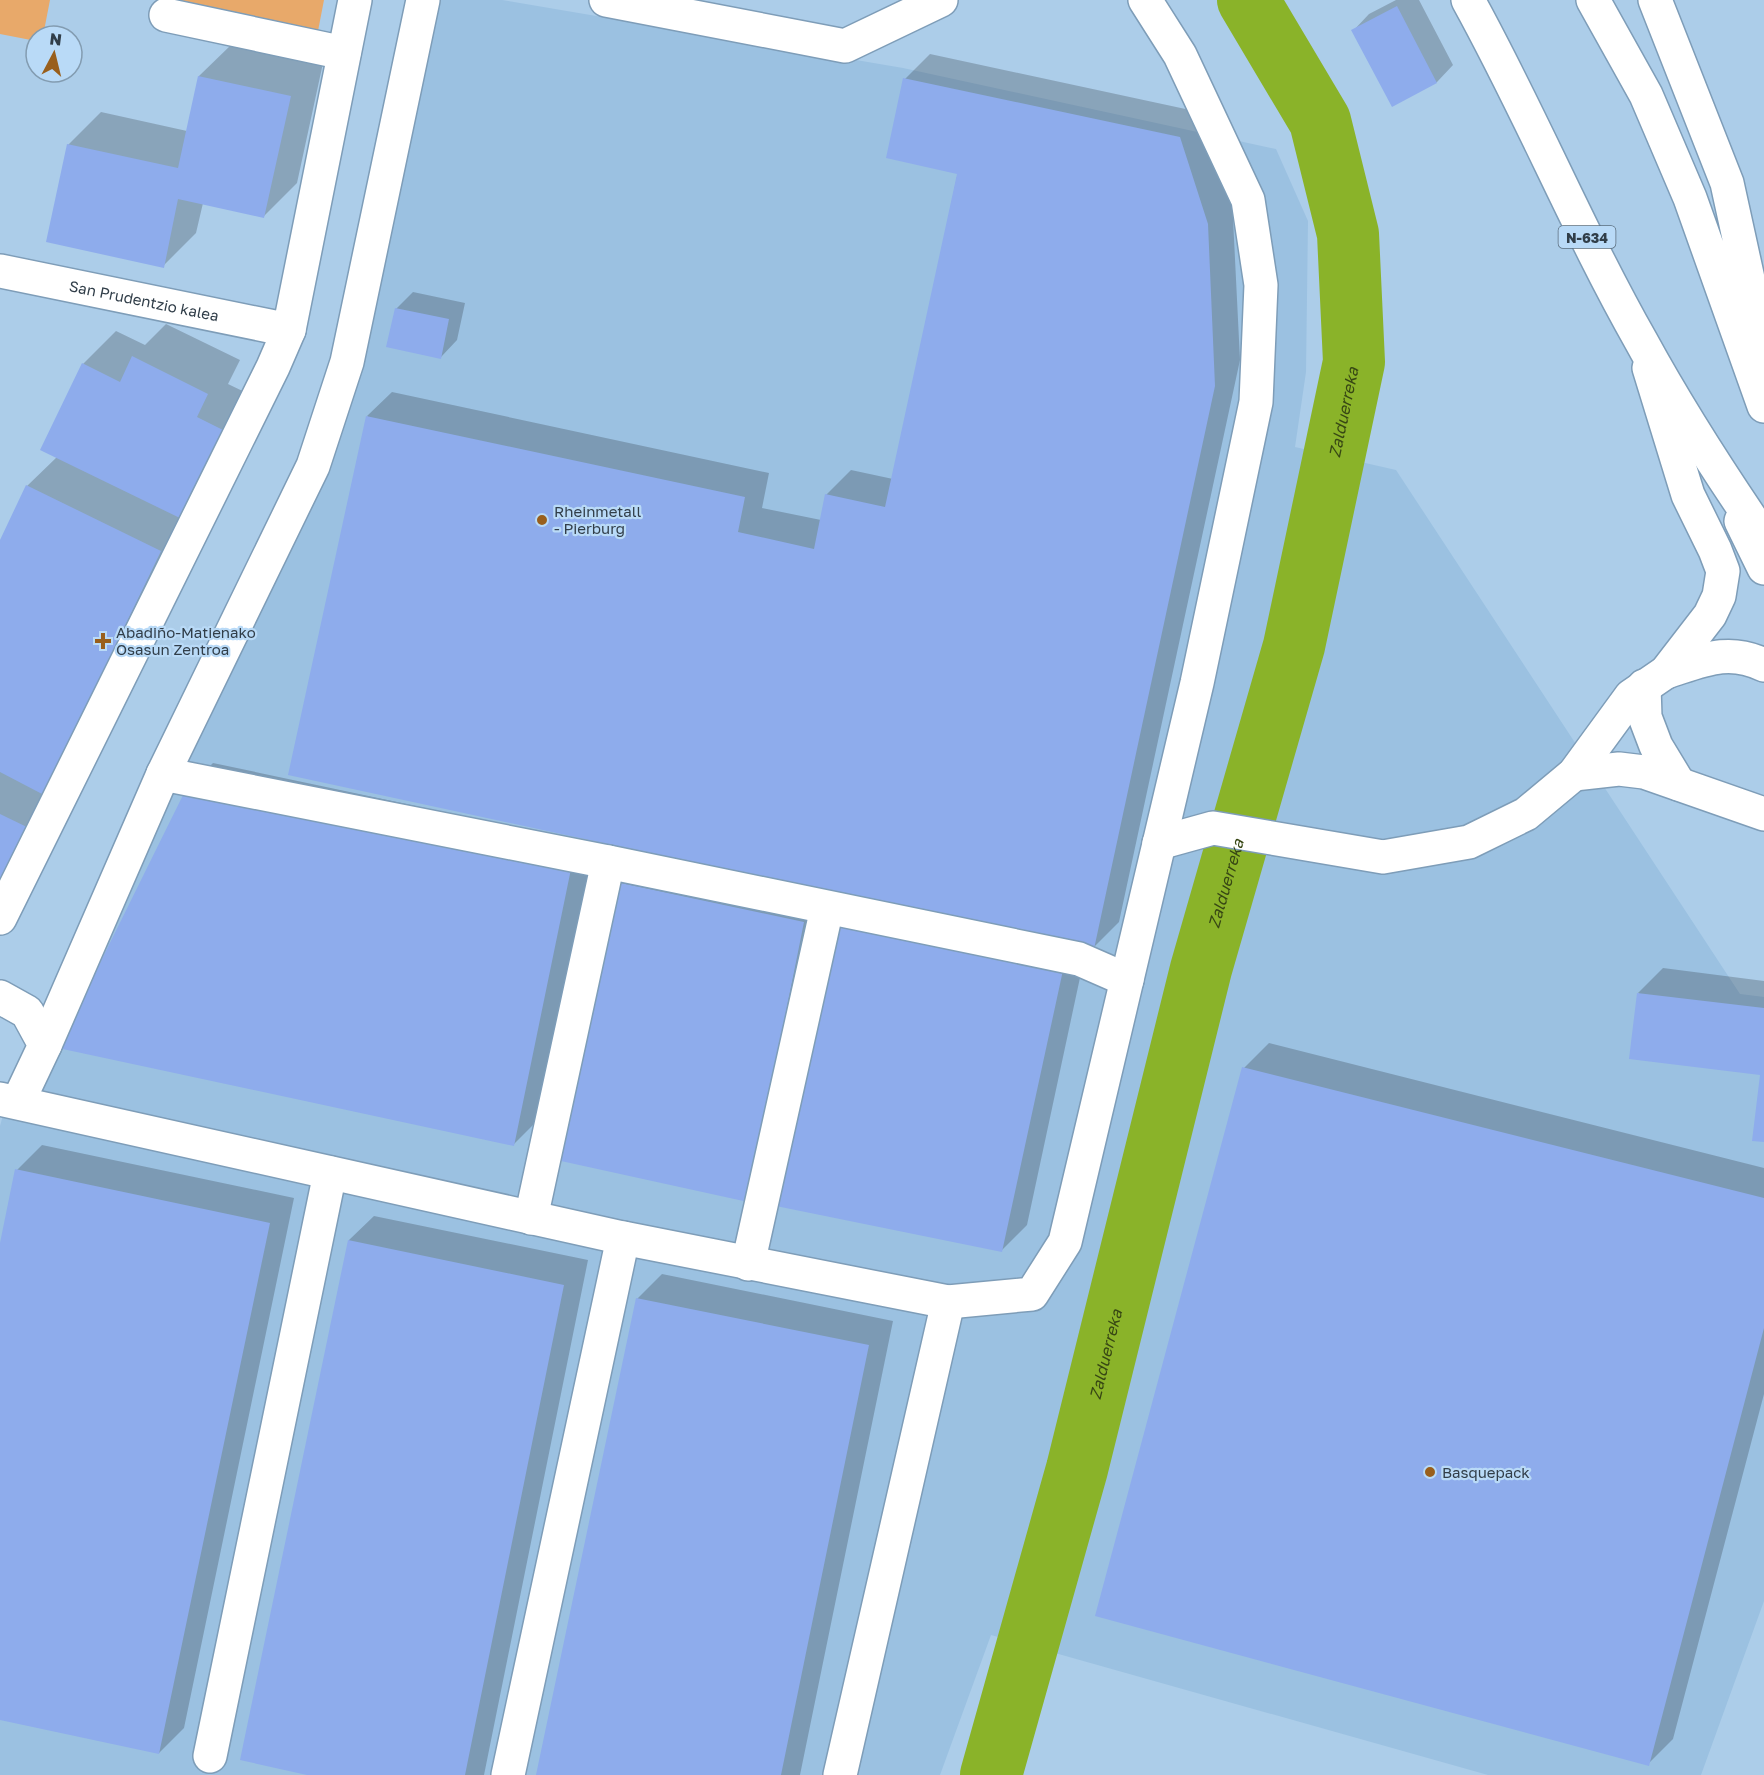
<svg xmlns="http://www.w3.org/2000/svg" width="1764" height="1775" viewBox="0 0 1764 1775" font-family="'Golos Text',sans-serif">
	<rect width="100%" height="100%" fill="#accde9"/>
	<!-- built -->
	<path fill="#9bc1e1" d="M441,0H502L903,68L1276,149L1308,221L1306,372L1295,447L1396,470L1740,994L1764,997V1601L1701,1775H1488L991,1635L940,1775H0V1126L3,1115L307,463Z"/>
	<!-- green -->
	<path fill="#e8a96a" d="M0,0H50L43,36H36V41L0,34Z
		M172,0H324L318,31Z"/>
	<!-- shadow -->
	<path fill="#0003" d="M1396,0H1419L1453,65L1437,82L1392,105L1353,31L1369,14Z
		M232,44L323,63L297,183L264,216L203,203L196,233L163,266L68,145L101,112L187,131L199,76Z
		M930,54L1204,113L1232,198L1240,360L1119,922L1094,947L1087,945L1027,1225L1002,1250L856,896L367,416L392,392L769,473L762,508L821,520L826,495L851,470L893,479L958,172L905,79Z
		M413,292L465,303L457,340L441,357L396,309Z
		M166,324L240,360L228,384L259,399L0,903V543L27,486L57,457L83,364L116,331L145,345Z
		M213,763L595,844L539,1119L514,1144L188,788Z
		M643,858L828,897L748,1201L618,883Z
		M1663,968L1764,981V1141L1762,1074L1638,993Z
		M1269,1043L1764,1168V1394L1673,1739L1648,1764L1244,1068Z
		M42,1145L294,1198L184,1728L159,1753L0,1718V1250L17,1170Z
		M374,1216L588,1260L484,1775H314L349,1240Z
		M662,1274L893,1321L800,1775H537L637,1299Z"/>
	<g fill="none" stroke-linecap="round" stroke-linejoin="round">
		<!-- river -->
		<path stroke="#8ab329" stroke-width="62" id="s1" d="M991,1775L1077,1469L1201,969L1294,646L1354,362L1348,234L1320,121L1248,0"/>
	</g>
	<!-- building -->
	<path fill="#8eacec" d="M1397,6L1437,83L1392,107L1351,30Z
		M198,76L291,96L264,218L178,199L164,268L46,242L67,144L178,168Z
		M903,78L1180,137L1208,224L1215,386L1094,949L288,775L366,416L745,497L738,532L814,549L825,494L885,507L957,174L886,158Z
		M395,308L449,319L441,359L386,347Z
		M132,356L208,394L197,417L227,432L184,520L40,450L82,363L120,382Z
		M26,485L161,551L44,795L0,772V540Z
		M187,787L571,869L514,1146L58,1048Z
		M0,814L31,829L0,893Z
		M616,882L804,922L748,1202L561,1161Z
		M835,914L1065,961L1002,1252L771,1205Z
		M1637,993L1764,1008V1142L1752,1141L1760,1075L1629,1059Z
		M1242,1067L1764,1198V1328L1649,1766L1095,1616Z
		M15,1169L270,1223L159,1754L0,1720V1243Z
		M348,1240L564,1285L465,1775H307L240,1760Z
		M636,1298L869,1345L781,1775H536Z"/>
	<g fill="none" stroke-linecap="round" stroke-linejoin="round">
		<!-- minor casing -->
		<g stroke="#7e9db8" stroke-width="36">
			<g id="minor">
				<path d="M606,0L845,46L941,0"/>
				<path d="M166,15L344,53"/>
				<path id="s2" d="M0,271L289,330"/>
				<path d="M1666,672C1701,661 1728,647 1764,665"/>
				<path d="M1644,686L1645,717L1656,746L1679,784"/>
				<path d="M163,774L608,862L531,1218"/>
				<path d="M1574,774L1619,769L1644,772L1764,814"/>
				<path d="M1159,843L1213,828L1383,857L1469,842L1526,814L1574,774L1631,696L1666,672L1710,615L1719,596L1723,571L1715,550L1688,495L1649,368"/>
				<path d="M608,862L1079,959L1127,980"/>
				<path d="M0,918L273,367L289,330L355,0"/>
				<path d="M0,997L27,1012L45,1045L18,1102"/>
				<path d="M45,1045L163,774L313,466L347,362L423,0"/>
				<path d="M0,1099L623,1238L508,1775"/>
				<path d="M623,1238L948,1302L840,1775"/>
				<path d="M748,1264L827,908"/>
				<path d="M948,1302L1032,1294L1065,1242L1197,683L1256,402L1261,285L1248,200L1180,55L1145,0"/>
				<path d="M210,1756L330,1173"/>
			</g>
		</g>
		<!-- highway casing -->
		<g stroke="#7e9db8" stroke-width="36">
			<path id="highway" d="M1468,0C1530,112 1578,230 1641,341C1678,409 1720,474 1764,538
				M1593,0L1646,95L1690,198L1764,406
				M1655,0L1727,183L1764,352
				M1741,521L1764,568"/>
		</g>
		<!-- minor -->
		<use href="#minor" stroke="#fff" stroke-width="33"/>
		<!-- highway -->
		<use href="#highway" stroke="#fff" stroke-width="33"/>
	</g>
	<!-- markers -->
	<g fill="#995f1c" stroke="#b9daf7" stroke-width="2">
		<circle cx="542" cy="520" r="6"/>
		<path d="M100 632h6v6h6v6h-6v6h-6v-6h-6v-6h6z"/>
		<circle cx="1430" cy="1472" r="6"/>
	</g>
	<g text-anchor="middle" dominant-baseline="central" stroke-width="4.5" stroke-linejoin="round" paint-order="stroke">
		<!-- shield labels -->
		<rect fill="#b9daf7" stroke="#5a6d7d" stroke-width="1.5" x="1558.5" y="226" width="57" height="22" rx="4.5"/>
		<g font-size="14" font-weight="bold" fill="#313e49">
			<text x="1587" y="237">N-634</text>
		</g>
		<!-- street labels -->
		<g font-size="15" fill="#313e49" stroke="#b9daf7">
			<text stroke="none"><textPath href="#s2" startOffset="147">San Prudentzio kalea</textPath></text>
		</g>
		<!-- poi labels -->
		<g font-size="15" fill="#313e49" stroke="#b9daf7" text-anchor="start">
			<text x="554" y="511">Rheinmetall<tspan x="554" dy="17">- Pierburg</tspan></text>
			<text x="116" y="632">Abadiño-Matienako<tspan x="116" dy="17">Osasun Zentroa</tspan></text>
			<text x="1442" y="1472">Basquepack</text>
		</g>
		<!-- water labels -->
		<g font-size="16" font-style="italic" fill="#374714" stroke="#b9daf7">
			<text stroke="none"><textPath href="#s1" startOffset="1408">Zalduerreka</textPath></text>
			<text stroke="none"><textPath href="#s1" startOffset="922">Zalduerreka</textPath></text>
			<text stroke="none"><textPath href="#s1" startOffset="436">Zalduerreka</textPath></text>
		</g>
	</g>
	<!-- north arrow -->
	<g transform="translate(54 54) rotate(7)"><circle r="28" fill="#b9daf7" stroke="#839cb1" stroke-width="1.5"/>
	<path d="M0-4.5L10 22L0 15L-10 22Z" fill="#995f1c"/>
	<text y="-9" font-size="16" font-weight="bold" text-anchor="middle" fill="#313e49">N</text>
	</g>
</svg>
